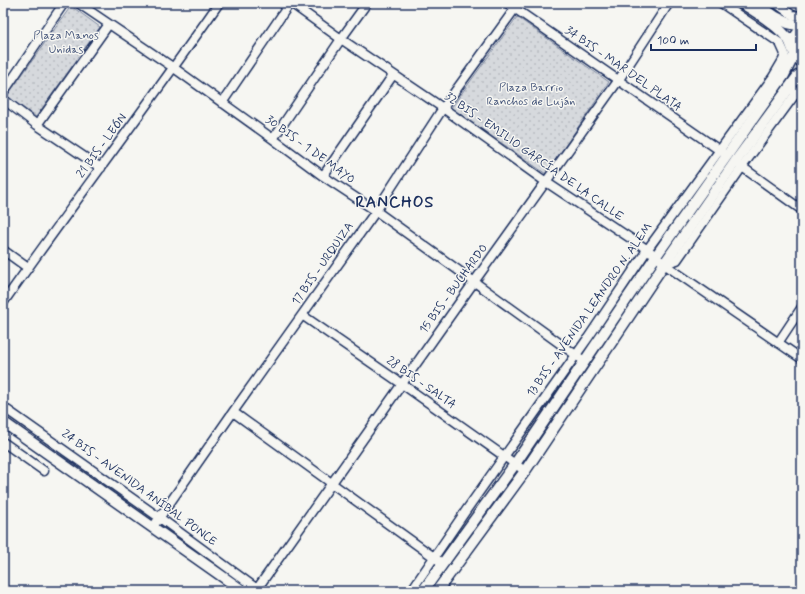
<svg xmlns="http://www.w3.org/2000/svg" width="805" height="594" viewBox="0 0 805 594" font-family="Mynerve,sans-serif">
	<defs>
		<pattern id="park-dots" width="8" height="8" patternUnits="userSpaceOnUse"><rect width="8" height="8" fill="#d6d9dd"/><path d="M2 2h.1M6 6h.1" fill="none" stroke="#b7bbc0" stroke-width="1.8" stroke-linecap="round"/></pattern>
	</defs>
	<rect width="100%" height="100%" fill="#f6f6f2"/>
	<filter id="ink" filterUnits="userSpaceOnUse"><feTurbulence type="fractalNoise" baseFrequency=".025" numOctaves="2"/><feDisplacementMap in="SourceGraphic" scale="8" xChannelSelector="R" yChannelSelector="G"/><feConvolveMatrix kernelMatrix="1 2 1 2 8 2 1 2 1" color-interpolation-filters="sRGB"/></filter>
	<g filter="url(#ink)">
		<!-- green -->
		<path fill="#d6d9dd" stroke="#78849e" d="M793,61L802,67V68L665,257L664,256L679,234L685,222Z
			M655,263L657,264L640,288L637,297L525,464L521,461Z
			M61,455L130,501L129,503L59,456Z
			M515,469L517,471L505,488L494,506L433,591H427Z"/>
		<!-- park -->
		<path fill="url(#park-dots)" stroke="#78849e" d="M71,6L100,27L36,117L7,96Z
			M517,17L609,82L546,174L451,108Z"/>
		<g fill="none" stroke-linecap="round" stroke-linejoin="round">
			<!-- minor casing -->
			<g stroke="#1b2f5e" stroke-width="11">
				<path id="minor" d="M78,3L174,68L273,139L323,176L376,211L580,358
					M291,3L341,39L443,108L546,182L651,252
					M507,3L722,152
					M776,3L792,15L802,16
					M3,93L64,3
					M3,99L37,125L101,168
					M222,103L290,3
					M37,125L109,24
					M273,139L341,39L367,3
					M738,164L802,210
					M323,176L393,75
					M3,250L28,268
					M661,261L664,264L802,359
					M664,264L677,260L742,167L794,96L795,93L792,84
					M3,303C74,202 149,104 219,3
					M302,315L402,384L525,471
					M778,343L802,307
					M3,407L160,518L257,589L256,591
					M233,412L438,560
					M3,442L44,471
					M153,527L233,412L376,211L443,108L519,3
					M257,589L474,282L618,81L669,3
					M411,591L467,509L588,338L647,250L773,77L783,60L785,54L780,43L721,3"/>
			</g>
			<!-- major casing -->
			<g stroke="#1b2f5e" stroke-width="13">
				<path id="major" d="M742,3C757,13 778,25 789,40C791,44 792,48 794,52
					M756,3L776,17L788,23L802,26
					M802,30C790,37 790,55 802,62
					M3,422L243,591
					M423,591L515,464L656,256L784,75L791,61L795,55
					M437,591L525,471L664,264L735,162L792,84L798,76L802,73"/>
			</g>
			<!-- minor -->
			<use href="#minor" stroke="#f6f6f2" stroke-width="8"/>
			<!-- major -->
			<use href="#major" stroke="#f6f6f2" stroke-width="10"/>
		</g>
	</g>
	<g text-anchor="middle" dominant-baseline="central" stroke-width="3" stroke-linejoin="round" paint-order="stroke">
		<!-- park labels -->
		<g font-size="12" fill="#405177" stroke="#f6f6f2">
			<text x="66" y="36">Plaza Manos<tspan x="66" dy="14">Unidas</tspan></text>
			<text x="531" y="88">Plaza Barrio<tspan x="531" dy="14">Ranchos de Luján</tspan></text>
		</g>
		<!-- street labels -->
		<g font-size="12" fill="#1b2f5e" stroke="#f6f6f2">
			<text transform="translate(623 69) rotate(35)">34 BIS - MAR DEL PLATA</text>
			<text transform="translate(102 146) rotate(-54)">21 BIS - LEÓN</text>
			<text transform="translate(310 150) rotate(36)">30 BIS - 1 DE MAYO</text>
			<text transform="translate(534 157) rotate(35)">32 BIS - EMILIO GARCÍA DE LA CALLE</text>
			<text transform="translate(323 264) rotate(-55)">17 BIS - URQUIZA</text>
			<text transform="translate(454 289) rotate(-54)">15 BIS - BUCHARDO</text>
			<text transform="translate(590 310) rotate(-55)">13 BIS - AVENIDA LEANDRO N. ALEM</text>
			<text transform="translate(421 383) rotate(35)">28 BIS - SALTA</text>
			<text transform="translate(139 488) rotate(36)">24 BIS - AVENIDA ANÍBAL PONCE</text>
		</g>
		<!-- district labels -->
		<g font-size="16" font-weight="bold" letter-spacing="1" fill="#1b2f5e" stroke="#f6f6f2">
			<text x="395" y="202">RANCHOS</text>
		</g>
	</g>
	<!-- margin -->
	<rect width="805" height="594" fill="none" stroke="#f6f6f2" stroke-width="16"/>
	<rect x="8" y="8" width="789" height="578" fill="none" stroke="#1b2f5e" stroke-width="1.5" filter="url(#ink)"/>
	<!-- scale -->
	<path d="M651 44v6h105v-6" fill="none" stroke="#1b2f5e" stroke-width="2"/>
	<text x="657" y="44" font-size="12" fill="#1b2f5e" stroke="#f6f6f2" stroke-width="3" paint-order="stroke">100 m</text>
</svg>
